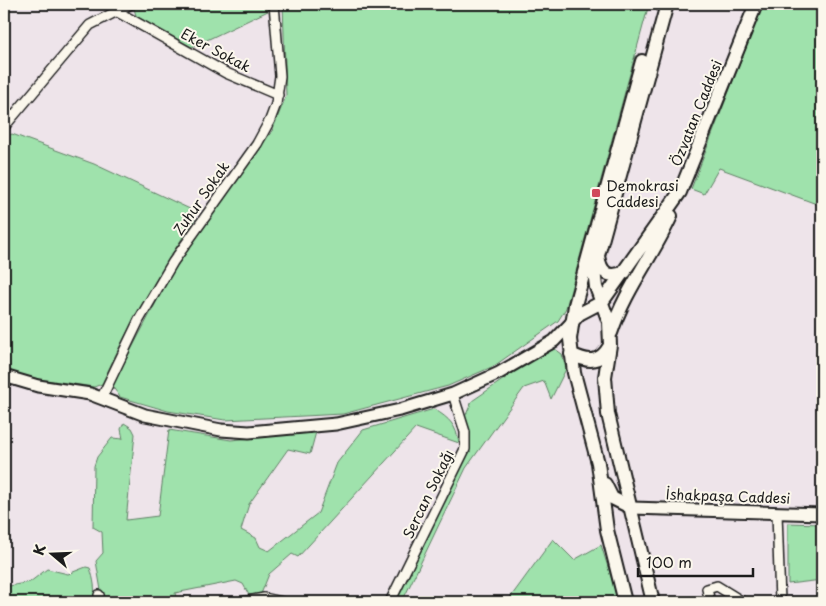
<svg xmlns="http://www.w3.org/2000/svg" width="826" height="606" viewBox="0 0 826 606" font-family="'Playpen Sans',sans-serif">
	<rect width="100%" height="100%" fill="#eee4ea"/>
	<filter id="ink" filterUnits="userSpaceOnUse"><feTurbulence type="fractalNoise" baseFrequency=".02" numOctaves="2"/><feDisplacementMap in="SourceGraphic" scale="10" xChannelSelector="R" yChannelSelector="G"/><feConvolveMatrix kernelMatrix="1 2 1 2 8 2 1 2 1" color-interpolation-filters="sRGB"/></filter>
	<g filter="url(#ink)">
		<!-- green -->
		<path fill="#9fe2ac" stroke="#5e7f64" d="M144,4H268V11L192,47L136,16L134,8Z
			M283,4H649L566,308L558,321L494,366L448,386L343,414L225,420L168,411L120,397L112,386L171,274L272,131L286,96Z
			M763,4H822V206L719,168L704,194L691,189Z
			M12,134L94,164L192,210L195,219C159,272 128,326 102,384L94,387L26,377L4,370V137Z
			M555,349L562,354L566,369L551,399L544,381L524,388L466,468L402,602H394L469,434L465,417L472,401L539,355Z
			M434,409C450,419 456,425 459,443L416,428L298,557L292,554L269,574L261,594L249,595L243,584L236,581L175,593L177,602H103L96,561L103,553L102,532L93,527L94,466L97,457L112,438L123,439L121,429L124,423L132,428L135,434L126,520L158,516L169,430L231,440L316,432L310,454L288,449L249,504L241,530L256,538L260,547L269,551L318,513L337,463L363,430Z
			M788,523L822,524V580L788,584Z
			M553,539L574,560L601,545L619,602H507Z
			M86,567L90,568C94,580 96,590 93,602C78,602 62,593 47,602H4V587L30,582L47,569L68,574Z"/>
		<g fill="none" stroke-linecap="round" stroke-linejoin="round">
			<!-- street casing -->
			<g stroke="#1c1c1c" stroke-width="12">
				<path id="street" d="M116,11L226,73L278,95
					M4,127L90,25L131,4
					M102,397L139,320L173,262L257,144L270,120L276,104L280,76L274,4
					M777,513L780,602
					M99,595L100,602
					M242,602L264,598L282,602
					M390,602L465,449V432L453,394
					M710,602L707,589L717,586L743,602"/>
			</g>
			<!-- secondary casing -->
			<g stroke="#1c1c1c" stroke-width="15">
				<path id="secondary" d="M4,376L38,386L90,394L145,415L221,430L249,432L336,424L400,410L453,394L499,373L554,341L572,322
					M632,508L822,514"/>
			</g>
			<!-- primary casing -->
			<g stroke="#1c1c1c" stroke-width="16">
				<path id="primary" d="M598,256C601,273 608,279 625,272
					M572,322L579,314L602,302L680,192L756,4
					M611,333C625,290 653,256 671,216
					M571,354C587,362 599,364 609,347
					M605,484L612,498L632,508
					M625,602L607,530L598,463L574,373L570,339L575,305L642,61
					M653,602L608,414L605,377L610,345L609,322L596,287L594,270L667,4"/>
			</g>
			<!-- street -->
			<use href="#street" stroke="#fbf7ec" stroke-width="9"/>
			<!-- secondary -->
			<use href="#secondary" stroke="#fbf7ec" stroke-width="11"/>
			<!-- primary -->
			<use href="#primary" stroke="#fbf7ec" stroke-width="12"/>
		</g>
	</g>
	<!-- markers -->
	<rect fill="#d1495b" stroke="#fbf7ec" stroke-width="2" x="591" y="188" width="10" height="10" rx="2.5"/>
	<g text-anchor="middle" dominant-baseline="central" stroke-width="4" stroke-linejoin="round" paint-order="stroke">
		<!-- street labels -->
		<g font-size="14" fill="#1c1c1c" stroke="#fbf7ec">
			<text transform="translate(216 50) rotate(28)">Eker Sokak</text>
			<text transform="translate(696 113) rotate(-68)">Özvatan Caddesi</text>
			<text transform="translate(201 198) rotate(-55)">Zuhur Sokak</text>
			<text transform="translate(428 494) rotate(-64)">Sercan Sokağı</text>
			<text transform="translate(728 496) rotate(2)">İshakpaşa Caddesi</text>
		</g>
		<!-- poi labels -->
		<g font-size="14" fill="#1c1c1c" stroke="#fbf7ec" text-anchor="start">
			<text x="606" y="185">Demokrasi<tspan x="606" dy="16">Caddesi</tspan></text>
		</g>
	</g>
	<!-- margin -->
	<rect width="826" height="606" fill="none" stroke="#fbf7ec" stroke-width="20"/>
	<rect x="10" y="10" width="806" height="586" fill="none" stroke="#1c1c1c" stroke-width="2" filter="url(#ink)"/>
	<!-- north arrow -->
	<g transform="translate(52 554) rotate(289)" stroke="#fbf7ec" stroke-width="4" paint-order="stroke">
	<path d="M0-4L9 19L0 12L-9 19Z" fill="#1c1c1c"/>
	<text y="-8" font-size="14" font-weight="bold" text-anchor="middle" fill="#1c1c1c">K</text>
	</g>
	<!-- scale -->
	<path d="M638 568v8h115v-8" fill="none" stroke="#1c1c1c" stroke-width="2.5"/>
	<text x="646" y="568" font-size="15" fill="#1c1c1c" stroke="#fbf7ec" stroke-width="4" paint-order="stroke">100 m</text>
</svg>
